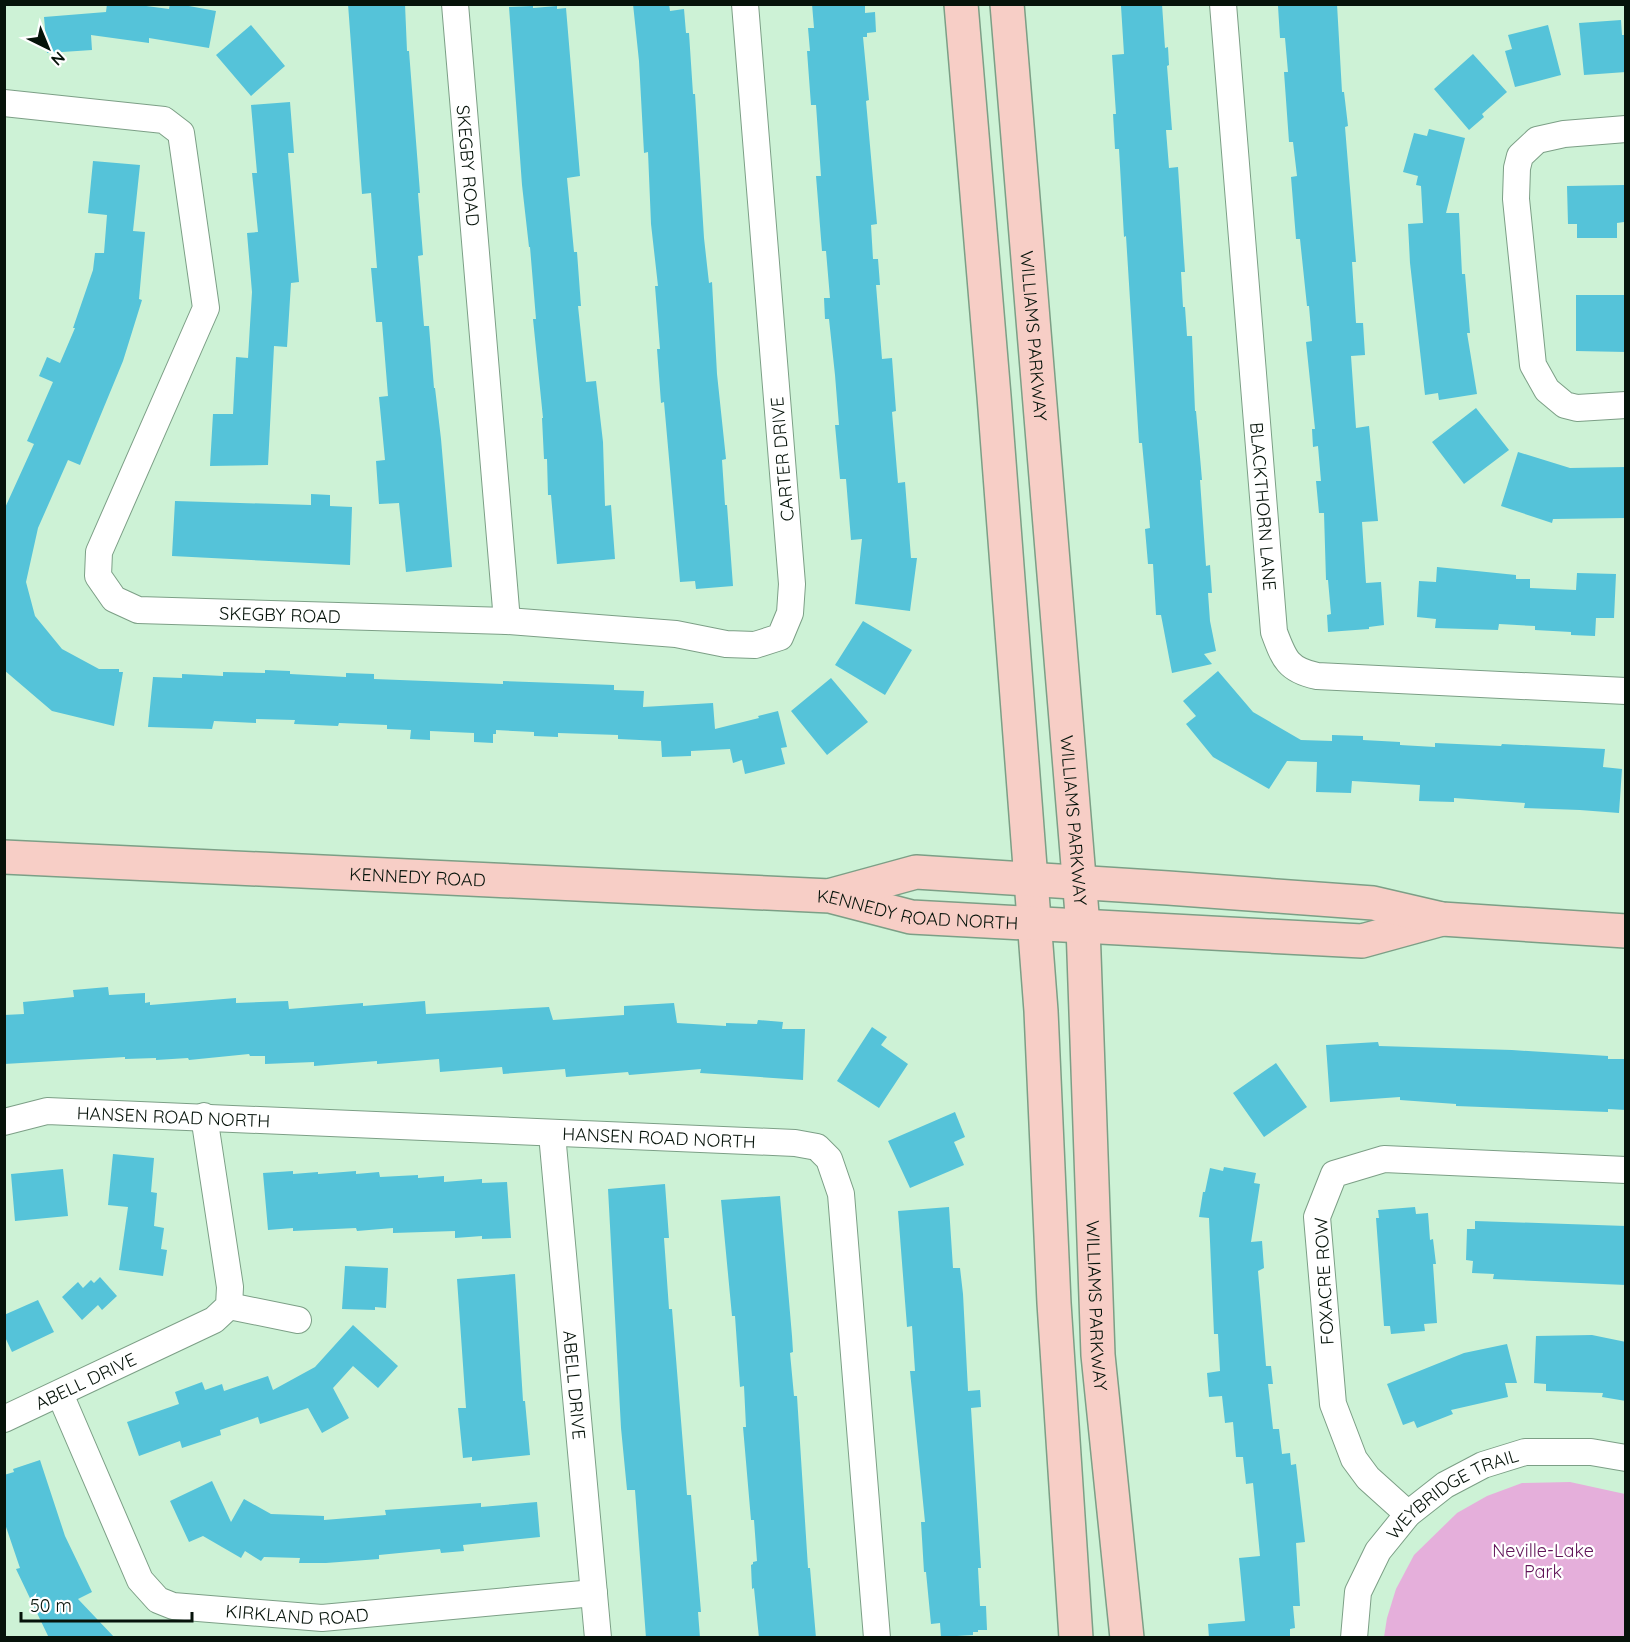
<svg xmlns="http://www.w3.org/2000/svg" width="1630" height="1642" viewBox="0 0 1630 1642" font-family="Quicksand,sans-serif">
	<rect width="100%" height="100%" fill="#cdf2d6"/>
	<!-- green -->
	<path fill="#e5afdb" d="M1570,1482L1625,1494V1637H1384L1387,1618L1396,1589L1414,1555L1457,1513L1487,1496L1522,1483Z"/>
	<!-- building -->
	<path fill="#55c3d9" d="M107,4H131L169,9L170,4H178L216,11L209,48L149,38V43L91,35L92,50L47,53L44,17L106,12Z
		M348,4H405L407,51H409L420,193H418L423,255L418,256L424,326H429L434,388H435L441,439L452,567L406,572L399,503L379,504L376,461L385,460L379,397L388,396L382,322H376L371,268H377L371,193L362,194Z
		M633,4H669L670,11L684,9L686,33H689L693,94H695L704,238L709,283L712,282L717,374L726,459L722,460L725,505H727L733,586L696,589L695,581L680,582L664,402L661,403L657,349H660L655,286H658L651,224L648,152L644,153L639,61Z
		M812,4H865V13L875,12L876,32L867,33V37H863L869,100L866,101L877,224L871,225L873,259H878L880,285H876L882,359L892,358L896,411L892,412L898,483L905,482L911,558H917L910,611L855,604L862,539L851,540L846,479H840L835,425H839L835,375L829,319H825L824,298H830L826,251H822L816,176H821L816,105H811L807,51H810L808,28H814Z
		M1162,4L1165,48L1168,47L1169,65L1167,66L1172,130H1166L1169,168L1178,167L1185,272H1181L1183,307H1185L1187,336H1192L1195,411H1196L1202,480H1200L1206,566L1210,565L1212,593H1208L1210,621L1216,651L1204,654L1212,664L1172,673L1161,615H1156L1153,564H1148L1145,529L1150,528L1142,443H1139L1126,236L1124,237L1119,149H1115L1113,114H1116L1112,55L1124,54L1121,6Z
		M1286,4H1337L1342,92H1344L1348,126L1345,127L1356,262H1352L1356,323H1363L1365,355L1351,356L1356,428L1369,426L1378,521L1362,522L1366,583L1381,582L1384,625L1369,627V629L1328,632L1327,615L1331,614L1328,580H1326L1324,513H1319L1316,481H1321L1318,446L1313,447L1312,429H1315L1306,342L1312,341L1309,306H1307L1300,239H1296L1291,177L1297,176L1293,142H1289L1284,72H1288L1285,38H1280L1278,6Z
		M533,6V8L557,6V9L566,8L580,176L567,178L574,252H577L581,306H578L586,382L596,381L603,442L605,506L611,505L615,559L557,564L551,495H548L547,459H544L542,418H543L533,319H536L530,247H529L522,185L509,7Z
		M1621,20L1622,35H1626V72L1584,75L1579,23Z
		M251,25L285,66L251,96L216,55Z
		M1548,25L1561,75L1515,87L1505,51L1512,49L1508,35Z
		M1473,54L1507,92L1482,114L1484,117L1469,130L1434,89Z
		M290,102L294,153H288L299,282L291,283L287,347L274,346L268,465L210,466L213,414H233L236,357L248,358L252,292L247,233L258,232L252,173H257L251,105Z
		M1429,129L1465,138L1446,213H1459L1462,274H1465L1470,333H1467L1477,394L1439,400L1438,393L1425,395L1410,263L1408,224L1423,223L1421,186L1416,185L1418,176L1403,172L1414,133L1427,136Z
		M93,161L140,165L133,231L145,232L139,299L142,300L123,361L80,465L68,460L38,528L26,582L35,616L62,649L99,669H119V672H123L114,726L52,711L4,670V510L34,444L27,441L53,382L39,376L47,357L60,363L75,328H73L93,270L95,253H104L107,215L88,213Z
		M1625,185L1624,222L1617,223V238H1577V224H1568L1567,186Z
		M1576,295H1626V352L1576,351Z
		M1476,408L1509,450L1464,484L1432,442Z
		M1518,452L1570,468L1626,467V518L1553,519L1552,523L1501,506Z
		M311,494L330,495V506L352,507L350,565L172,556L175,501L311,505Z
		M1437,567L1516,575V579H1530V588L1576,590L1577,573L1616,574L1614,618H1596L1595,636L1571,635V632L1535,630V626L1499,624L1498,630L1435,628L1436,619L1417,617L1419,581L1436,582Z
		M863,621L912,650L885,695L835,665Z
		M265,670L290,671V674L346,677V673L374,674V679L503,684V681L614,685V690L644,691L643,707L713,703L715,729L759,718L758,716L778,711L787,747L781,748L785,764L745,774L742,760L733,763L730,749L691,751V756L662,757L661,741L618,739V735L558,733V737L534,736V732L496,730V734H493V743L474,742V733L430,731V740L410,739L411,730L387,729V725L339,723L338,726L294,724L295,720L256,719V723L214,721L212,729L148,727L153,677L182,678V674L223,676V672L265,673Z
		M1218,671L1253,712L1301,740L1332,741V735L1363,736V740L1400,742V745L1435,747V743L1501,746L1502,744L1605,749L1603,767L1622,769L1619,813L1580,810L1524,808L1525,803L1454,798V802L1419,801L1420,785L1352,781L1351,793L1316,792L1317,762L1287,761L1269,789L1213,757L1186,724L1196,716L1183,701Z
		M831,678L868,722L827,755L791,711Z
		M108,987L109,995L145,993V1003L150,1002V1005L236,998V1003L288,1001L289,1009L363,1003V1006L425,1001L426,1014L549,1007L553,1020L624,1015V1006L674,1003L677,1023L726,1026V1023L757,1024L758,1020L783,1022L782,1029H805L803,1080L700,1073L701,1069L629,1075L628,1072L566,1077L565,1069L503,1074L502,1067L440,1072L439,1059L377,1064V1061L314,1066V1062L265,1064V1056H250L249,1054L189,1060L188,1058L156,1060V1058L125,1059V1057L4,1064V1015L24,1014L23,1002L74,997L73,990Z
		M872,1027L887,1037L881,1045L908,1064L879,1108L837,1081Z
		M1378,1042L1379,1046L1512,1050L1608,1056V1059H1626V1110L1608,1109V1112L1456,1106V1104L1400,1100V1097L1330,1102L1326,1045Z
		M1276,1063L1307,1107L1264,1137L1233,1093Z
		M955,1112L965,1137L954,1142L964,1165L910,1188L888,1141Z
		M113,1154L154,1158L151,1192L157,1193L154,1226L164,1228L161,1249L167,1250L163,1276L119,1270L128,1207L108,1205Z
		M1224,1167L1256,1173L1254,1183L1260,1184L1251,1242L1262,1241L1264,1268L1258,1271L1266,1366H1271L1273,1384H1268L1273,1429H1279L1282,1454L1290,1453L1291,1465L1296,1464L1305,1542L1296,1543L1300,1606H1293L1295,1628L1290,1629V1638H1209L1208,1624L1245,1621L1239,1558L1260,1556L1253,1483L1246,1484L1243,1457H1236L1233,1422L1225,1423L1222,1396L1209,1397L1207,1373L1220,1371L1218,1334H1214L1209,1218L1199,1217L1203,1192H1205L1210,1168L1223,1171Z
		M63,1169L68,1216L15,1221L11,1174Z
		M293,1171V1174L318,1172V1174L356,1171V1174L379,1172L380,1177L418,1175V1178L444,1176V1182L482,1179V1183L507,1182L511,1238L482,1239V1236L455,1238V1231L393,1233V1228L357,1231L356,1228L293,1231V1228L268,1230L263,1173Z
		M665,1184L669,1238H664L669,1309H672L687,1495H691L701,1612H698L700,1638H646L635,1490H627L621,1428L608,1189Z
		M780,1196L792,1336L793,1352L790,1353L794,1396H797L808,1568H810L816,1638H759L754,1588L752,1589L751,1565L753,1564V1562L757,1561L754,1520H751L743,1427H746L744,1386L740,1387L735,1316H732L721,1200Z
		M949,1207L953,1268H960L963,1294L968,1391L980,1390L981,1407L971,1408L981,1568H978L980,1606H986L987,1630H978V1632H973V1635L941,1637L940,1623L931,1624L926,1572H924L921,1522H925L910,1371H915L912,1326L907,1327L898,1211Z
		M1415,1207L1416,1214L1428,1213L1430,1240L1433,1239L1436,1264H1433L1437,1323L1424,1324L1425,1331L1391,1334L1390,1326H1384L1376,1218H1379L1378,1210Z
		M1475,1221L1626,1226V1285L1493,1279L1494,1274L1472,1273L1473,1261L1466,1260L1467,1229H1475Z
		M345,1266L388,1268L386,1308L375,1307V1310L342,1309Z
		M515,1274L523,1401H525L530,1455L472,1461V1457L463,1458L458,1408H466L457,1279Z
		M100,1277L117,1296L102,1310L98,1305L82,1320L62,1297L78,1282L83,1288L91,1280L94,1283Z
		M38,1300L54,1332L12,1352L4,1335V1315Z
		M353,1325L398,1366L378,1388L353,1366L333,1388L349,1418L322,1433L308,1408L260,1424L258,1417L220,1430L221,1435L182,1448L180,1441L139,1456L127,1422L179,1404L175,1392L202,1382L205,1390L222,1384L224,1391L268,1376L273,1390L315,1367Z
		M1592,1335L1626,1342V1401L1602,1397L1603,1393L1546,1391V1384L1534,1383L1536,1336Z
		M1507,1344L1517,1383H1505L1508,1397L1451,1410L1453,1414L1417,1428L1414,1421L1403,1425L1387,1384L1464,1353Z
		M40,1460L65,1536L92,1592L78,1599L115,1638H49L16,1569L20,1568L4,1521V1475L14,1472L13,1469Z
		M212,1481L231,1522L244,1499L271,1514L324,1516V1520L386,1515L385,1510L427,1507L481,1503V1507L537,1502L540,1537L463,1545L464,1551L441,1553L440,1549L379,1555V1559L326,1563H299L300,1558L264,1557L261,1561L245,1551L241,1558L203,1536L189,1542L170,1501Z"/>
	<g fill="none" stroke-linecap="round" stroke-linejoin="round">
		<!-- street casing -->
		<g stroke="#7c9f86" stroke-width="28">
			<g id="street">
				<path id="s1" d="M455,4L507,621"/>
				<path id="s2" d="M1223,4L1274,632C1284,659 1288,670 1317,676L1626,691"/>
				<path id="s3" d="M4,103L164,120L181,133L206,308L99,552L98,576L114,599L138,610L507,621L676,634L726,644L755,645L780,637L790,613L792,584L745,4"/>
				<path d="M1626,129L1564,134L1537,140L1520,156L1517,168L1516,199L1533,365L1547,390L1565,405L1577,408L1626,405"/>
				<path id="s4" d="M4,1122L47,1111L795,1143L817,1147L829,1159L841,1194L877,1638"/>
				<path id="s5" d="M552,1134L598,1638"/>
				<path d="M229,1306L298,1320"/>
				<path id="s6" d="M60,1394L140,1580L158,1600L173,1606L322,1618L594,1593"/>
				<path id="s7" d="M4,1419L214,1320L229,1306L230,1287L204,1116"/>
				<path d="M1408,1514L1368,1478L1354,1459L1333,1404L1317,1217L1334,1174L1384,1159L1626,1170"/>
				<path id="s8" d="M1354,1638L1358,1592L1378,1551L1408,1514L1445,1485L1483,1465L1525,1452H1591L1626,1458"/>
			</g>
		</g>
		<!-- secondary casing -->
		<g stroke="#7c9f86" stroke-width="36">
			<g id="secondary">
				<path d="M961,4L994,396L1041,1011L1054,1303L1076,1638"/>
				<path id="s9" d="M1007,4L1083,926L1098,1355L1127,1638"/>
				<path id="s10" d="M4,857L830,896L911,917L1362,941L1442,919"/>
				<path d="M832,895L916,872L1168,888L1373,903L1442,919L1626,931"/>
			</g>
		</g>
		<!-- street -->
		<use href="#street" stroke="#fff" stroke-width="26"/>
		<!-- secondary -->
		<use href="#secondary" stroke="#f7cec6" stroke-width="33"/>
	</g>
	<g text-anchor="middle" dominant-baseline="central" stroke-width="4.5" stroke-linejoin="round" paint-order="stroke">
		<!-- street labels -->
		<g font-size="18" fill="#06130a" stroke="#fff">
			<text stroke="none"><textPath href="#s1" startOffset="162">SKEGBY ROAD</textPath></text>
			<text stroke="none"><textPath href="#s9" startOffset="333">WILLIAMS PARKWAY</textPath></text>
			<text transform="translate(782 459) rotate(-95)">CARTER DRIVE</text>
			<text stroke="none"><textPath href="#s2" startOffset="504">BLACKTHORN LANE</textPath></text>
			<text stroke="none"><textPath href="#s3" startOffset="846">SKEGBY ROAD</textPath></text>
			<text stroke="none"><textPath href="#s9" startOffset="819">WILLIAMS PARKWAY</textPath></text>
			<text stroke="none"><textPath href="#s10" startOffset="414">KENNEDY ROAD</textPath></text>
			<text stroke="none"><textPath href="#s10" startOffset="916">KENNEDY ROAD NORTH</textPath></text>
			<text stroke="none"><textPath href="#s4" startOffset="171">HANSEN ROAD NORTH</textPath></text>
			<text stroke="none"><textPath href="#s4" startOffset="657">HANSEN ROAD NORTH</textPath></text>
			<text transform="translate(1324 1281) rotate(-93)">FOXACRE ROW</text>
			<text stroke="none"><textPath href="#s9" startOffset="1305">WILLIAMS PARKWAY</textPath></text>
			<text stroke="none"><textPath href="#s7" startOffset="90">ABELL DRIVE</textPath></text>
			<text stroke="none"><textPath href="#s5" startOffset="252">ABELL DRIVE</textPath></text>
			<text stroke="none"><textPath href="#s8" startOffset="188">WEYBRIDGE TRAIL</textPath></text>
			<text stroke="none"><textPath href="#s6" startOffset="370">KIRKLAND ROAD</textPath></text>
		</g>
		<!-- park labels -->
		<g font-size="18" fill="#601458" stroke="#fff">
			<text x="1543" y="1550">Neville-Lake<tspan x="1543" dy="21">Park</tspan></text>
		</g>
	</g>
	<!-- border -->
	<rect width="1630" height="1642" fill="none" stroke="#06130a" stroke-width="12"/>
	<!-- north arrow -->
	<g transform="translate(48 48) rotate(137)" stroke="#ffffff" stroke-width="4.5" paint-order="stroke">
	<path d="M0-4.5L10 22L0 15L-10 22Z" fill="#06130a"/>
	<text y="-9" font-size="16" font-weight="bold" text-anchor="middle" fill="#06130a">N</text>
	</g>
	<!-- scale -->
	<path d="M21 1612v9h171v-9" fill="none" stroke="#06130a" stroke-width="3"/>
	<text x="30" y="1612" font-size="18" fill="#06130a" stroke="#ffffff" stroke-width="4.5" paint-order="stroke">50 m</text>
</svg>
